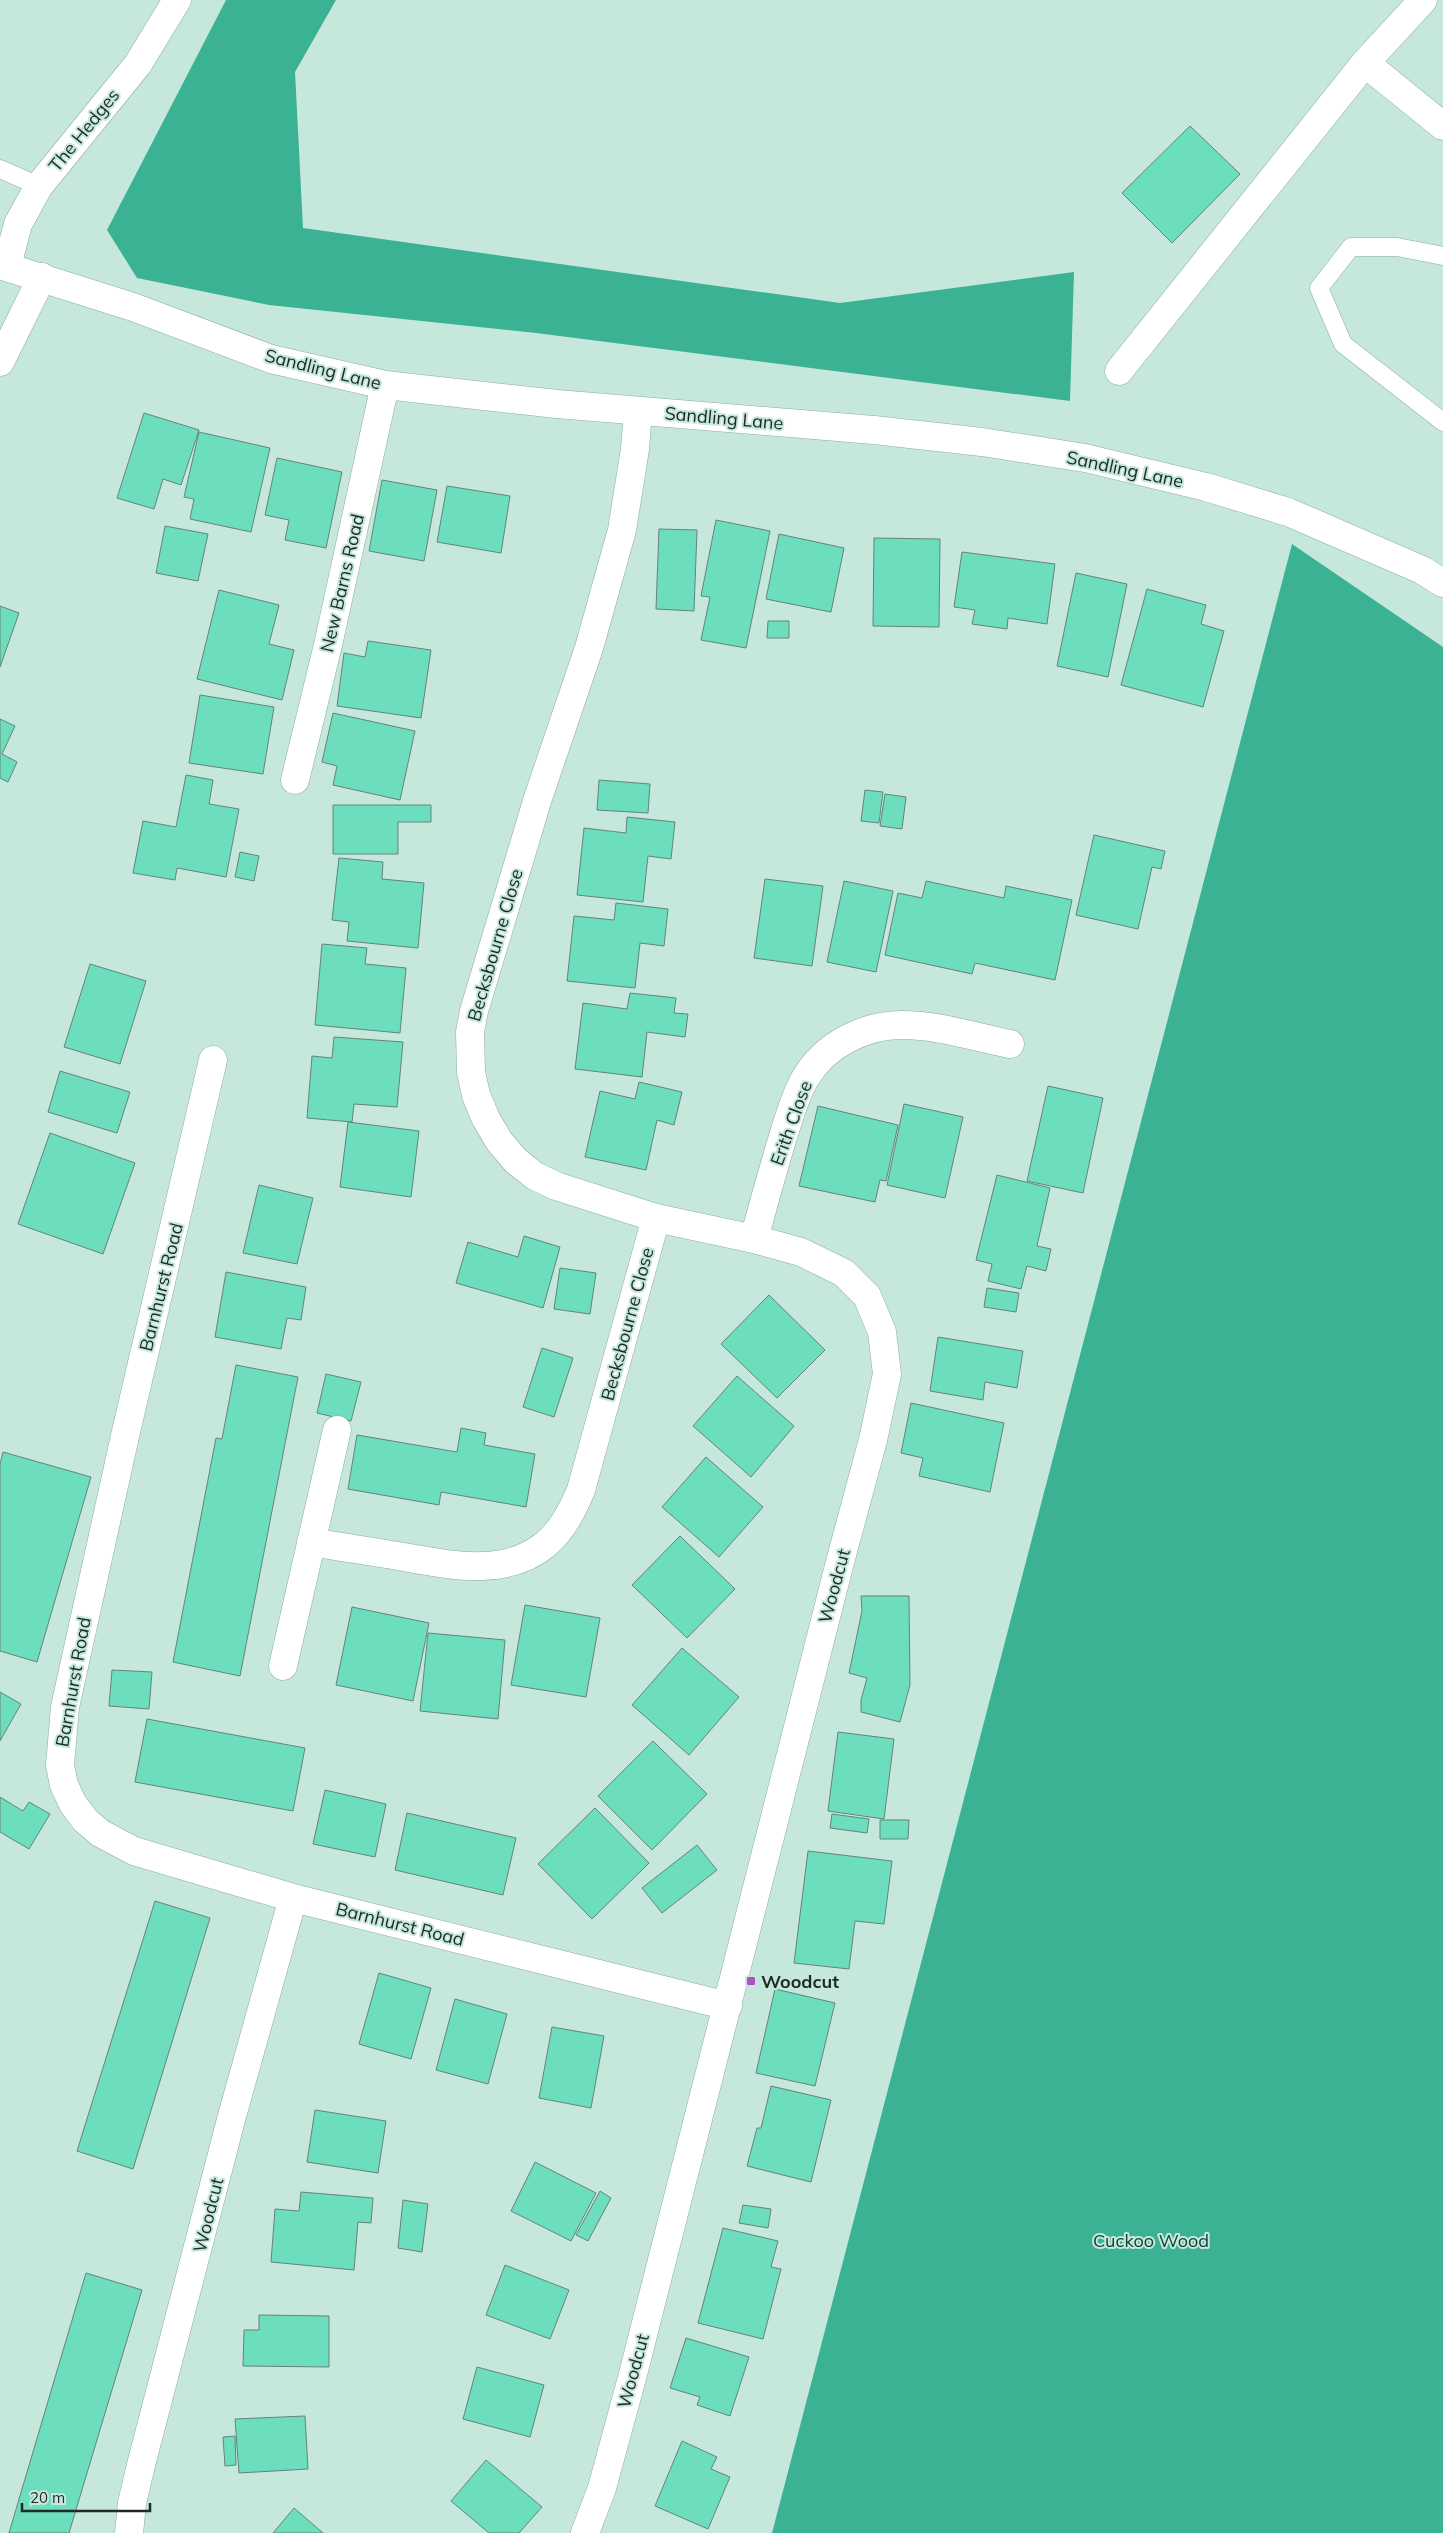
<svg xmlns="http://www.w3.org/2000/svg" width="1443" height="2533" viewBox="0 0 1443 2533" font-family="Mulish,sans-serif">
	<rect width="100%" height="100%" fill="#c6e8dc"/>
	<!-- forest -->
	<path fill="#3bb293" d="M226,0H336L295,72L303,228L840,303L1074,272L1070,401L536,333L269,305L137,278L107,230Z
		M1292,544L1443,647V2533H772Z"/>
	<!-- building -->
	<path fill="#6cddbd" stroke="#648479" d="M1190,126L1240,174L1172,243L1122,193Z
		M144,413L199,430L181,485L163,479L154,509L117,498Z
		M199,432L270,448L251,532L190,519L194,499L184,497Z
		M277,458L342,472L326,548L285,540L289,520L265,515Z
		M382,480L437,490L424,561L369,551Z
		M447,486L510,496L501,553L437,542Z
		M716,520L770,531L746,648L701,640L710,597L701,596Z
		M165,526L208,534L198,581L156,573Z
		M659,529L697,530L694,611L656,609Z
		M779,534L844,548L831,612L766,599Z
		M874,538L940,539L939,627L873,626Z
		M962,552L1055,564L1047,624L1008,618L1007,629L972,624L975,610L954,607Z
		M1076,573L1127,584L1108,677L1057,666Z
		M1147,589L1206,605L1201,624L1224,631L1203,707L1121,685Z
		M219,590L279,605L269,644L294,650L282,700L197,679Z
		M0,606L19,613L0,667Z
		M768,621H789V638H767Z
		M368,641L431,650L421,718L337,706L344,653L365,657Z
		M200,695L274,707L263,774L189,763Z
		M333,713L415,731L400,800L333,785L337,766L322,762Z
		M0,719L15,726L2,754L17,762L8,782L0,778Z
		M186,775L213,780L209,804L239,809L226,877L177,868L175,880L133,873L143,821L176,827Z
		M599,780L650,784L648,813L597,810Z
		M865,790L883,792L879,823L861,821Z
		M885,794L906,797L902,829L880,826Z
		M333,805H431V822H398V854H333Z
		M627,817L675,822L671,859L648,856L643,902L577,895L584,828L626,833Z
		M1094,835L1165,851L1161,869L1152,867L1138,929L1076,915Z
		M240,852L259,856L254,881L235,877Z
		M339,858L383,862L382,879L424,883L418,948L347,941L349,922L332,920Z
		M765,879L823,886L812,966L754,958Z
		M844,881L893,891L876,972L827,962Z
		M926,881L1004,898L1006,886L1072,900L1055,980L975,963L972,974L885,955L898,893L922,898Z
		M616,903L668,909L664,946L640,943L635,988L567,981L574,916L614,920Z
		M322,944L367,948L365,964L406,968L400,1033L315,1025Z
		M90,964L146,981L120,1064L64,1047Z
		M630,993L676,998L674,1013L688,1014L685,1037L647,1032L642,1077L575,1069L583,1003L627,1009Z
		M334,1037L403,1042L397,1107L354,1104L352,1122L307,1118L312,1056L332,1058Z
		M60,1071L130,1092L117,1133L48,1112Z
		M639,1082L682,1092L674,1125L657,1120L646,1170L585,1157L600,1091L635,1099Z
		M1048,1086L1103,1098L1083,1193L1027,1181Z
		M904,1104L963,1117L945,1198L887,1185Z
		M818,1106L898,1125L886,1181L880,1180L875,1202L799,1186Z
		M348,1122L419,1131L411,1197L340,1187Z
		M50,1133L135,1163L103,1254L18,1224Z
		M997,1175L1050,1188L1037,1246L1051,1249L1046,1271L1027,1266L1021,1289L988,1281L992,1264L976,1260Z
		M259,1185L313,1198L297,1264L243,1253Z
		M524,1236L560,1247L543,1308L456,1283L468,1242L518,1257Z
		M560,1268L596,1273L590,1314L554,1309Z
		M226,1272L306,1287L301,1320L287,1318L281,1349L215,1337Z
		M987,1288L1019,1293L1016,1312L984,1307Z
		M769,1295L825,1350L777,1398L721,1344Z
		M938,1337L1023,1351L1017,1388L985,1382L983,1400L930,1391Z
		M542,1348L573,1358L554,1417L523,1407Z
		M236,1365L298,1377L240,1676L173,1662L216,1438L222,1439Z
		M326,1374L361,1382L351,1421L317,1413Z
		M737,1376L794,1426L751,1477L693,1426Z
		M911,1403L1004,1423L990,1492L919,1476L923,1458L901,1453Z
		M461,1428L486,1433L484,1445L535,1454L526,1507L441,1492L439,1505L348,1489L357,1435L457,1452Z
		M3,1452L91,1477L37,1662L0,1651V1464Z
		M706,1457L763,1507L719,1557L662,1507Z
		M680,1536L735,1589L687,1638L632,1585Z
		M861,1596H909L910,1685L900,1722L861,1712V1700L867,1678L849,1673L862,1611Z
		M525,1605L600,1618L586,1697L511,1685Z
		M352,1607L429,1623L413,1701L336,1685Z
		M428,1633L505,1640L498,1719L420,1711Z
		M682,1648L739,1697L689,1755L632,1705Z
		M112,1670L152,1672L149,1709L109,1706Z
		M0,1692L21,1704L0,1741Z
		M147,1719L305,1748L293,1811L135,1782Z
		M838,1732L894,1739L884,1819L828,1811Z
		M653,1741L707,1794L652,1850L598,1796Z
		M325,1790L386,1804L375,1857L313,1844Z
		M0,1797L23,1811L29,1802L50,1814L29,1849L0,1832Z
		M595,1808L649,1863L592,1919L538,1864Z
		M407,1813L516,1838L503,1895L395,1870Z
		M832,1814L869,1819L867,1833L830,1828Z
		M880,1820H909L908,1839H880Z
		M697,1845L717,1870L662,1913L642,1888Z
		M808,1851L892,1861L884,1924L855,1921L849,1969L794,1963Z
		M155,1901L210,1918L133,2169L77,2151Z
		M379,1973L431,1988L411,2059L359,2044Z
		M775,1989L835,2003L815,2086L756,2073Z
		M455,1999L507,2014L488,2084L436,2070Z
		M552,2027L604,2036L591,2108L539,2098Z
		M771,2086L831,2100L811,2182L747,2166L757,2128H761Z
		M315,2110L386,2121L378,2173L307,2162Z
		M535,2162L596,2193L571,2241L511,2211Z
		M600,2191L611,2198L588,2241L576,2235Z
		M301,2192L373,2198L371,2223L358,2222L354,2270L271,2262L275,2209L299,2211Z
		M403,2200L428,2204L422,2252L398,2248Z
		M743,2205L771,2209L768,2228L739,2223Z
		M723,2228L778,2241L771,2267L781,2269L763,2339L698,2323Z
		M505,2265L569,2290L550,2339L486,2315Z
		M86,2273L142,2290L69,2533H9Z
		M259,2315L329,2316V2367L243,2366L244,2330H259Z
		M686,2338L749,2357L730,2416L697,2405L700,2397L670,2388Z
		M477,2367L544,2385L530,2437L463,2419Z
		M305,2416L308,2469L239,2473L235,2419Z
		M235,2436L236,2465L225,2466L223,2437Z
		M682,2441L717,2457L711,2469L730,2477L708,2529L655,2506Z
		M486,2460L542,2507L519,2533H489L451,2501Z
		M294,2508L323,2533H273Z"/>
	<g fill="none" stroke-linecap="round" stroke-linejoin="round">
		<!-- lane casing -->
		<g stroke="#8baca1" stroke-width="19">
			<path id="lane" d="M0,169L39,186
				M1443,256L1397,247H1351L1319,288L1343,344L1443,422"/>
		</g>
		<!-- street casing -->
		<g stroke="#8baca1" stroke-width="29">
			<path id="street" d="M1365,63L1443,126
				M7,266L18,224L39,186L138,64L177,0
				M0,362L42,277
				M1119,371L1365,63L1423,0
				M295,780L328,645L385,385
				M213,1060L125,1436L65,1707L60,1765L64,1785L73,1804L85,1820L100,1833L134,1851L293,1898L728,2006
				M754,1239C764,1202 774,1166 785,1130C791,1112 796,1093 806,1077C826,1044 865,1025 902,1025C938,1025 975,1037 1010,1044
				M311,1542C340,1547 369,1551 398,1556C446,1564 504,1579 546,1544C563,1529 572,1511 581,1490L656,1218
				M283,1666L337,1430
				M129,2533L132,2503L141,2465L232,2116L293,1898
				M585,2533L602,2488L632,2378L840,1562L873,1440L887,1374L882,1332L867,1296L844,1273L801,1252L754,1239L656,1218L556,1186L535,1176L516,1161L499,1141L486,1119L476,1095L471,1072L470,1032L474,1011L538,798L589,648L622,530L635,449L638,411"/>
		</g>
		<!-- secondary casing -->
		<g stroke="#8baca1" stroke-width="29">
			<path id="secondary" d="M0,265L133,307L271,359L385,385L557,404L874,430L982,442L1085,458L1206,487L1288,512L1422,570L1443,583"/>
		</g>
		<!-- lane -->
		<use href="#lane" stroke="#fff" stroke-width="18"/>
		<!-- street -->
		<use href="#street" stroke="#fff" stroke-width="28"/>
		<!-- secondary -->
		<use href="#secondary" stroke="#fff" stroke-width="28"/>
	</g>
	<!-- markers -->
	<rect fill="#ae52bd" stroke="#c6e8dc" stroke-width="2" x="746" y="1976" width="10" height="10" rx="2.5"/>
	<g text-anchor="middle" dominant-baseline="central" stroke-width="4" stroke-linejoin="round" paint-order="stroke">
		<!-- street labels -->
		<g font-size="18" fill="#1d2a25" stroke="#c6e8dc">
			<text transform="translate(84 130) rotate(-51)">The Hedges</text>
			<text transform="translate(323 369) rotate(14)">Sandling Lane</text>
			<text transform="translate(724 418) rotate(5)">Sandling Lane</text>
			<text transform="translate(1125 469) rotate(12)">Sandling Lane</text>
			<text transform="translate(342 583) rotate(-77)">New Barns Road</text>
			<text transform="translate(495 945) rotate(-74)">Becksbourne Close</text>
			<text transform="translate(791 1123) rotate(-70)">Erith Close</text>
			<text transform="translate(161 1287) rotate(-76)">Barnhurst Road</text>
			<text transform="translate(627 1324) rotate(-75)">Becksbourne Close</text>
			<text transform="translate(834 1586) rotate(-75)">Woodcut</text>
			<text transform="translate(73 1682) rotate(-80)">Barnhurst Road</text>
			<text transform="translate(400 1924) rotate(14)">Barnhurst Road</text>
			<text transform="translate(208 2215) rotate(-76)">Woodcut</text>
			<text transform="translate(633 2371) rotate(-75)">Woodcut</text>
		</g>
		<!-- poi labels -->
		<g font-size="18" font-weight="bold" fill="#1d2a25" stroke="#c6e8dc" text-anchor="start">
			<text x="761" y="1981">Woodcut</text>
		</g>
		<!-- park labels -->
		<g font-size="18" fill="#114336" stroke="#c6e8dc">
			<text x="1151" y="2240">Cuckoo Wood</text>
		</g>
	</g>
	<!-- scale -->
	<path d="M22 2503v8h128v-8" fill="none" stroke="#1d2a25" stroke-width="2.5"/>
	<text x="30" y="2503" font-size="15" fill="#1d2a25" stroke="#c6e8dc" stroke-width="4" paint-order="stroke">20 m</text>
</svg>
